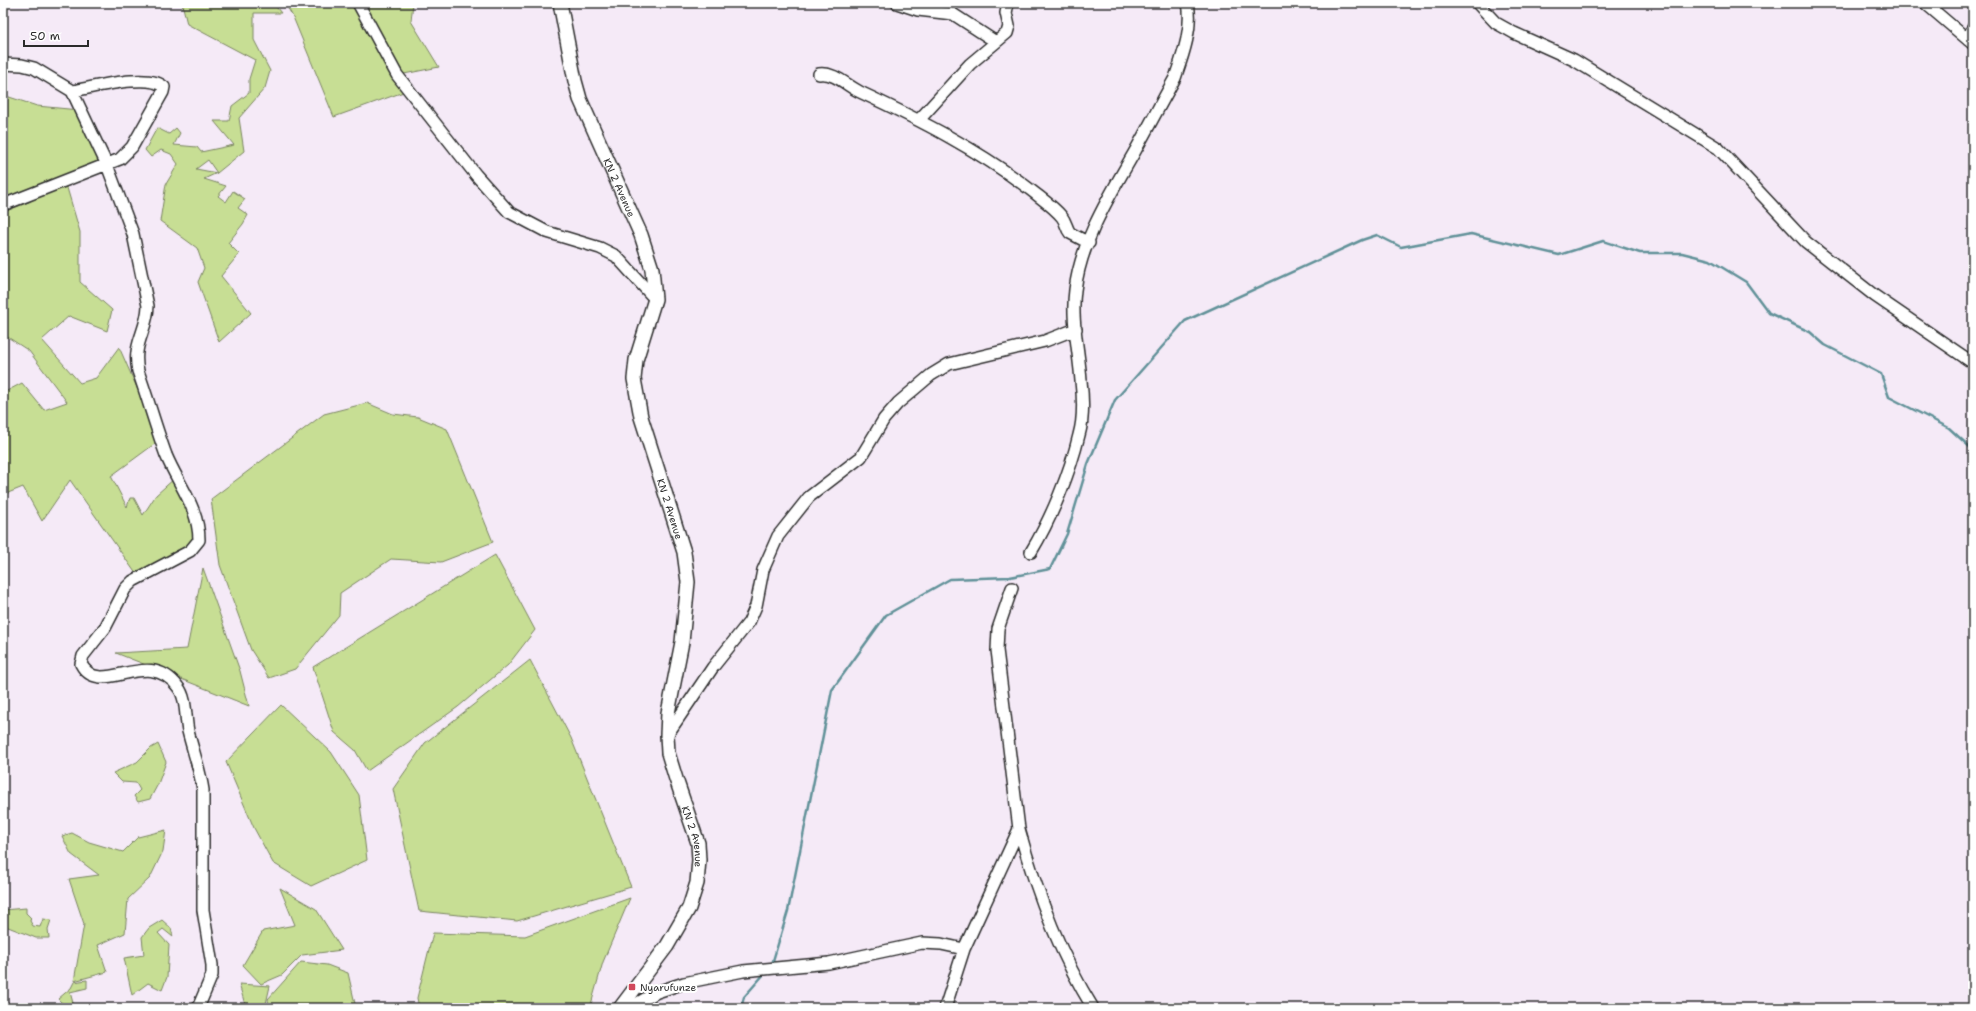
<svg xmlns="http://www.w3.org/2000/svg" width="1976" height="1011" viewBox="0 0 1976 1011" font-family="'Shantell Sans',sans-serif">
	<rect width="100%" height="100%" fill="#f5eaf7"/>
	<filter id="ink" filterUnits="userSpaceOnUse"><feTurbulence type="fractalNoise" baseFrequency=".025" numOctaves="2"/><feDisplacementMap in="SourceGraphic" scale="8" xChannelSelector="R" yChannelSelector="G"/><feConvolveMatrix kernelMatrix="1 2 1 2 8 2 1 2 1" color-interpolation-filters="sRGB"/></filter>
	<g filter="url(#ink)">
		<!-- green -->
		<path fill="#c7de94" stroke="#798460" fill-rule="evenodd" d="M182,3H273L281,13H254V40L270,71L265,88L239,118L244,151L217,173L204,179L226,186L218,196L226,202L233,191L245,199L238,208L248,215L243,224L228,243L239,254L221,276L251,313L219,342L198,282L204,268L197,248L160,221L166,184L178,164L171,154L161,150L151,157L145,150L157,128L169,134L176,128L180,133L174,145L197,147L201,152L234,145L214,121H229L232,106L249,93V79L255,60L187,24ZM208,160L217,173L196,169Z
			M285,3H413L411,21L439,67L399,75L409,90L334,117L293,17Z
			M3,95L37,106L79,110L104,159L3,201Z
			M65,181L80,232V282L112,310L107,331L69,316L42,340L80,383L96,378L119,347L160,440L111,476L127,507L130,498H134L143,515L156,495L175,478L190,502L197,538L188,552L139,578L70,480L42,521L23,487L3,495V393L22,383L44,410L67,402L29,351L3,334V212L29,202Z
			M367,403L393,414L418,417L447,429L493,542L441,562L391,559L340,593L339,615L295,669L269,678L251,650L220,565L211,499L324,414Z
			M495,555L535,630L508,665L458,707L367,771L355,750L334,732L313,667Z
			M203,568L240,671L249,706L116,653L187,649Z
			M530,660L571,738L631,887L517,921L419,911L393,789L425,743Z
			M281,705L331,752L359,795L367,860L311,886L273,863L254,828L226,762Z
			M158,744L166,762L158,784L150,799L138,802L134,796L140,790L136,783L122,782L113,773L137,762L151,748Z
			M166,830L163,851L150,878L128,899L125,933L98,945L107,972L74,981L84,924L69,879L99,875L71,854L62,836L72,833L89,842L123,852L138,837Z
			M280,888L316,909L342,950L302,955L282,975L261,984L243,965L263,931L295,925Z
			M630,898L603,962L590,1008H419L417,998L433,933L525,936Z
			M26,908V913L31,918L30,921L33,926L40,927L43,919L51,920L48,929L49,938H36L3,925V910Z
			M162,920L171,928L173,937L163,929L158,933L169,945L167,977L162,990L148,983L132,995L124,958L144,955L142,937L149,928Z
			M301,962L327,965L348,973L356,1008H269L268,999Z
			M87,980V988L70,992L73,1003L67,1008H61L63,1004L58,999L71,988L74,982Z
			M239,984L270,986L265,1008H246Z"/>
		<g fill="none" stroke-linecap="round" stroke-linejoin="round">
			<!-- stream -->
			<path stroke="#619198" stroke-width="2.5" d="M772,964L788,911L832,690L886,615L950,579L1010,577L1050,569L1067,534L1088,464L1115,400L1185,321L1362,240L1377,235L1401,247L1471,234L1559,255L1603,241L1640,253H1682L1710,260L1746,282L1769,313L1810,332L1825,345L1881,374L1889,397L1949,428L1973,450
				M741,1008L744,997L765,973"/>
			<!-- minor casing -->
			<g stroke="#2b2b2b" stroke-width="14">
				<path id="minor" d="M358,3L397,75L476,175L509,212L547,232L600,248L616,256L655,299
					M897,3L918,10L953,14L996,42
					M1477,3L1496,23L1514,33L1574,60L1718,148L1806,242L1875,296L1973,363
					M1925,3L1973,44
					M1968,40L1973,27
					M3,64L22,65L34,68L72,91C92,88 149,72 164,87L163,92L132,147L120,159L3,205
					M819,74C835,72 847,86 860,92C920,120 979,150 1032,191C1042,199 1054,207 1062,217C1066,222 1066,228 1070,233L1089,243
					M72,91L107,165L133,234L148,306C147,332 132,343 138,371C148,399 156,428 166,455C178,484 199,508 199,540L190,551L133,581L125,589L105,628L83,656L81,664C100,700 147,645 178,687C187,698 185,717 188,731C193,751 200,770 203,790V910L212,965V975L198,1008
					M919,120L970,64L1007,33L1009,26L1006,13L1008,3
					M1031,552C1051,519 1070,473 1079,435C1084,418 1083,398 1081,381C1079,351 1071,320 1075,290C1081,241 1110,195 1134,153C1148,128 1161,103 1175,78C1183,55 1193,28 1188,3
					M667,735L713,667L749,622L756,606L763,570L778,536L809,497L861,457L884,419L898,403L931,375L949,364L1045,341L1076,329
					M1019,829C1036,891 1059,953 1093,1008
					M629,1008L657,992L684,983L743,971L829,963L922,943L941,944L964,949
					M945,1008L964,949L1019,829L997,650L998,629L1012,588"/>
			</g>
			<!-- major casing -->
			<g stroke="#2b2b2b" stroke-width="16">
				<g id="major">
					<path id="s1" d="M560,3L575,81L580,99L641,235L652,269L655,299L636,360L634,379L641,417L684,552L688,582L682,642L668,713L667,735L668,753L676,779L698,843L699,860L697,883L689,908L667,946L620,1008"/>
				</g>
			</g>
			<!-- minor -->
			<use href="#minor" stroke="#fff" stroke-width="11"/>
			<!-- major -->
			<use href="#major" stroke="#fff" stroke-width="13"/>
		</g>
	</g>
	<!-- markers -->
	<rect fill="#d1495b" stroke="#fff" stroke-width="1.5" x="628" y="983" width="8" height="8" rx="2"/>
	<g text-anchor="middle" dominant-baseline="central" stroke-width="4" stroke-linejoin="round" paint-order="stroke">
		<!-- street labels -->
		<g font-size="10" fill="#2b2b2b" stroke="#fff">
			<text stroke="none"><textPath href="#s1" startOffset="195">KN 2 Avenue</textPath></text>
			<text stroke="none"><textPath href="#s1" startOffset="531">KN 2 Avenue</textPath></text>
			<text stroke="none"><textPath href="#s1" startOffset="867">KN 2 Avenue</textPath></text>
		</g>
		<!-- poi labels -->
		<g font-size="10" fill="#2b2b2b" stroke="#fff" text-anchor="start">
			<text x="640" y="987">Nyarufunze</text>
		</g>
	</g>
	<!-- margin -->
	<rect width="1976" height="1011" fill="none" stroke="#fff" stroke-width="16"/>
	<rect x="8" y="8" width="1960" height="995" fill="none" stroke="#2b2b2b" stroke-width="1.5" filter="url(#ink)"/>
	<!-- scale -->
	<path d="M24 40v6h64v-6" fill="none" stroke="#2b2b2b" stroke-width="2"/>
	<text x="30" y="40" font-size="12" fill="#2b2b2b" stroke="#ffffff" stroke-width="3" paint-order="stroke">50 m</text>
</svg>
